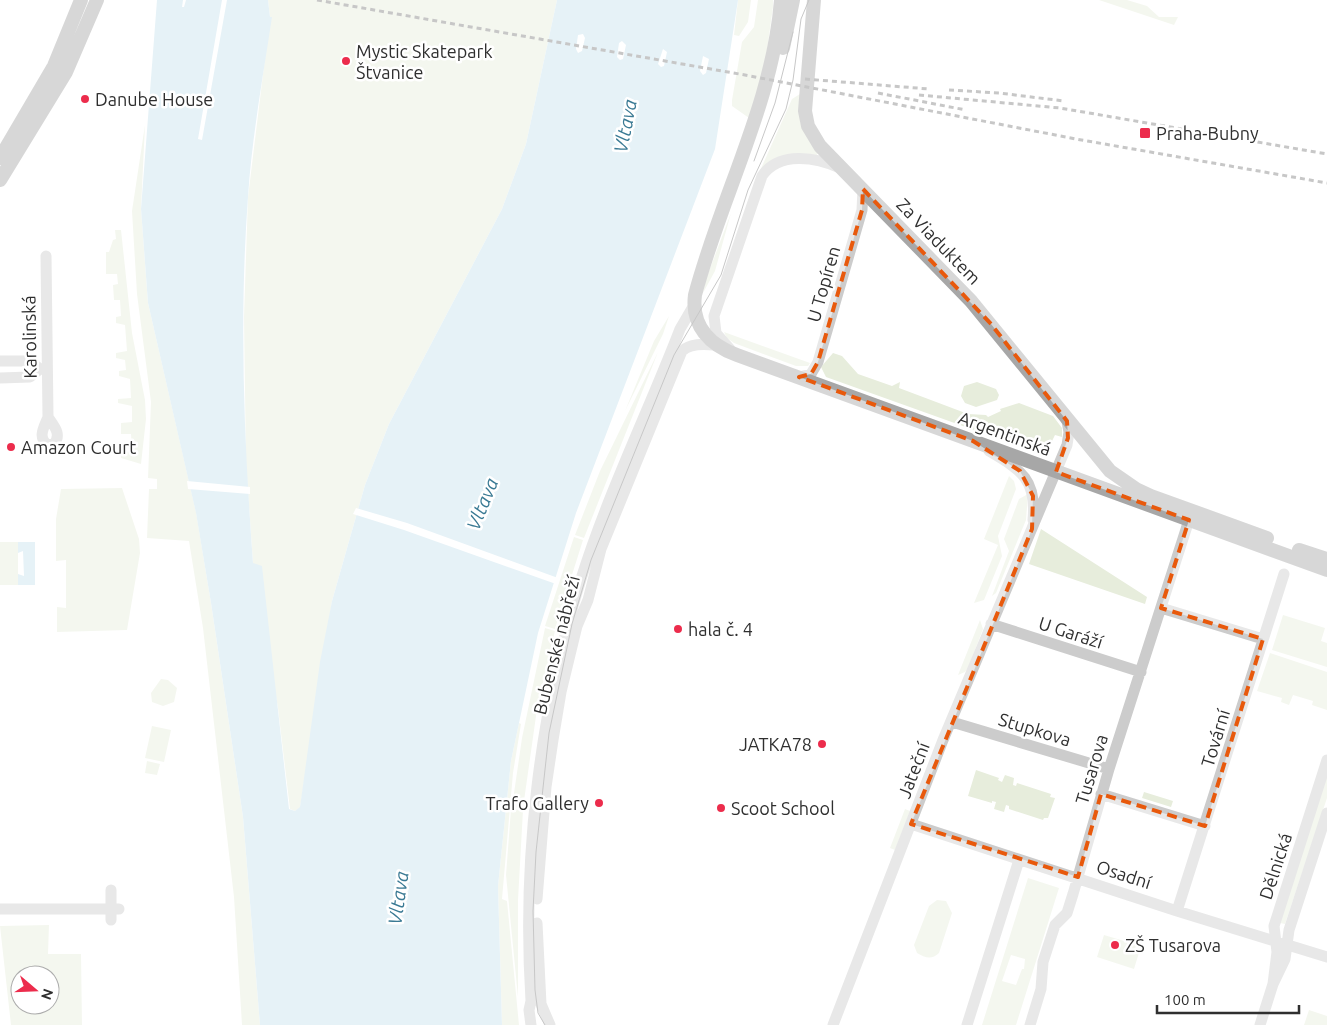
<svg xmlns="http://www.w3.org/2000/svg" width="1327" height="1025" viewBox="0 0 1327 1025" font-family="Ubuntu,sans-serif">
	<rect width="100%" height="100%" fill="#fff"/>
	<!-- green -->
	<path fill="#e7eddc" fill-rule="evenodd" d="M268,0H557L526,144L502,209L389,424L365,485L332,601L300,808L295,811L290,809L278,708L253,563L246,464L244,317L248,197L270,17Z
		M738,0H751L748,22L739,36L734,35Z
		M758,0H773V7L765,64L749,118L732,106V100L742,42L754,27Z
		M1099,0H1127L1147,6L1159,17H1178L1174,25Z
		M800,94V122L818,153L816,156L759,173L792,99Z
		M145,125L141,209L148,303L196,512L211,603L243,817L260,1025H242L234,897L203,628L189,541L147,538L149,489H157V479L148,478L151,402L137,294L132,211Z
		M731,213L715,271L703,293L706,279Z
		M115,230H121L132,333L145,400L146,419L141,464L121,458V453L132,451L131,434H121V423L132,422V406L118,403V399L131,398L130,379L119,376V371L126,370L125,360L116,358V353L127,351L125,325L116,323V317L121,316L120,300H114L113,285L118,284L117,274H106V252H109L113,240L116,239Z
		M669,316L663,334L625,411L654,341Z
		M724,332L810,363L808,366H796L734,343L727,338Z
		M658,352L584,538L575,535L600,471Z
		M833,353L842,356L858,374L892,386L900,382L899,388L968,414L986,415L988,417L1001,411L1000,409L1019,403L1053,416L1062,428V437L1055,435L1048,449H1042L1041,454L826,377L821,367Z
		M977,382L996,389L999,395L997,400L976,407L965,403L961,396L964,386Z
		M1009,476L1014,481L1016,489L998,536L1002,556L984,600L974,603L998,545L984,539Z
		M122,488L139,539L140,553L127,630L57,632V607L66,608V560L56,561V519L61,489Z
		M1028,494L1026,520L996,593L992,596L1009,551L1004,539L1019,499Z
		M1041,529L1147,597L1145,604L1029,564Z
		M574,537L583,540L555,629L545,626Z
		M0,542H18V585H0Z
		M1283,615L1325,628L1321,641L1327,643V667L1272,650Z
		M980,620L983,629L968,668L965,672L958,675Z
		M545,628L555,631L537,709L523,808L512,807L522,738Z
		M1270,653L1327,672V710L1312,705L1313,701L1293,695L1289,705L1281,702L1282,698L1257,691Z
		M161,679L168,680L177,688L174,702L163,706L152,702L151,693Z
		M519,723L521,724L513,773L502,899L507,901L519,1025H502L498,886L511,761Z
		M152,726L171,730L164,762L145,758Z
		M147,761L160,764L157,775L145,773Z
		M976,770L999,778L998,780L1002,782L1005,775L1014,778L1013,785L1016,786L1017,783L1051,794L1050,797L1055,798L1048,818H1044L1043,820L1009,809V806L1006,805L1004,812L994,809L996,802L992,801V803L968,796Z
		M1327,773V798L1285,924L1280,923Z
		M1144,792L1173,801L1171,807L1142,798Z
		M511,809L523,810L518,900V997L506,875Z
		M905,809L910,811L895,850L890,848Z
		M1028,878L1059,888L1016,1025H982ZM1011,955L1025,959L1024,969H1022L1016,985L1002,981Z
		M937,900L946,901L952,913L939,953C932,960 925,958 917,953L914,945L929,906Z
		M49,925L48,954H81L82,1025H11L0,926ZM20,975H50V1005H20Z
		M1104,935L1141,946L1134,969L1097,957Z
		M1309,1010L1327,1016V1025H1304Z"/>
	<!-- water -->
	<path fill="#c8e2ed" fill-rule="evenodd" d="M157,0H183L182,7H184L186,0H222L198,139L202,140L227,0H268L270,17H272C263,77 252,136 248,197C239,318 244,441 253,563L262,566L289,809L295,811L300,807L320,662L332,601L365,485L389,424L502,209L526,144L557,0H738L715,149L576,513L538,633L511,761L498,886L502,1025H260L243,817L211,603L196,513L148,303L141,209ZM583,34L585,38L582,51L578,53L576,49L578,35ZM622,41L626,45L623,59L620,60L617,57L619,43ZM663,49L667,52L664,66L661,67L658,64ZM703,56L709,59L706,73L703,75L700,71Z
		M18,542H35V585H18Z"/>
	<!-- pier -->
	<path fill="#fff" d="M187,481L250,487V494L188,489Z
		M356,508L407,523L558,578L556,584L404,530L353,514Z
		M23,551L24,576L18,574V553Z"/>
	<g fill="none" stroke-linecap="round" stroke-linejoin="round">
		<!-- minor -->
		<path stroke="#ccc" stroke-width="11" d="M46,256L48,417C44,427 37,438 48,445L54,444C62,434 54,426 48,417
			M730,349L716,333L714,316L762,176C779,151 816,157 840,168
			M0,361H30L40,369H47
			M799,377L811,374L818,362L862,210L863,189
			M0,378L30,377L40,369
			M989,451C1021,470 1037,479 1033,520
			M1161,608L1263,639
			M991,624L1141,672
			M952,722L1109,769
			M1101,794L1205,826
			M911,824L1177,911L1327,957
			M537,899L546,787L553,740L561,692L577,626L588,600L601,549L682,351C690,343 704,344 714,345
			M0,909H119
			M1177,911L1284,574
			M111,920V890
			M537,923L541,1004L550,1025
			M1273,984L1277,952L1274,926L1327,760
			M531,1025L529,1010L531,1001C522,860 539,713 581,579C608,493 648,412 680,329L694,305
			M833,1025L943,740L1067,445L1069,432L1067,421
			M967,1025L1019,860
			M1030,1025L1041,989L1043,962L1055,925L1067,913L1073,894L1109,769L1189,520
			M1260,1025L1273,984L1285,959L1289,930L1327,813"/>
		<!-- major -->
		<path stroke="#a7a7a7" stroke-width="14" d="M781,0C773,103 721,196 695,295C691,326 710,345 737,355L1327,570
			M814,0L805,111L808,126L820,146L971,301L1110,471L1136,489L1151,496L1267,538
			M783,48L793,0
			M0,158L54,66L81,0
			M0,180L66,72L97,0
			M1299,550L1327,559"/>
		<!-- tram -->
		<path stroke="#848484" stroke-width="1" d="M754,161L775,103L793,32
			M545,1025L538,1013L535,990L533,911L536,852L549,733L572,624L591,560L674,355L721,275L748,190L786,109L793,80L801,19L809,0"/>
		<!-- rail -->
		<path stroke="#848484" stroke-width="3" stroke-dasharray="5 4" stroke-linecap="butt" d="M317,0L745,75L1076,139L1327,183
			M805,79L929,89
			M949,90L999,93L1064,101
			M878,93L966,110
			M919,95L1060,108L1327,154"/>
	</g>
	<!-- marked area -->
	<path d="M0 0H1327V1025H0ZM863,189L991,324L1067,421L1068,438L1056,472L1189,520L1161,608L1263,639L1205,826L1101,794L1078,877L911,824L1032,529L1033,496L1020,471L973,441L799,377L811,374L818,362L862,210Z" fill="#fff" fill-opacity=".55" fill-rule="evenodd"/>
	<path fill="none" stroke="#e8590c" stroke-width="4" stroke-dasharray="10 6" stroke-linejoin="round" d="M863,189L991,324L1067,421L1068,438L1056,472L1189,520L1161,608L1263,639L1205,826L1101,794L1078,877L911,824L1032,529L1033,496L1020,471L973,441L799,377L811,374L818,362L862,210Z"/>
	<!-- markers -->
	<g fill="#ec2c4c" stroke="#fff" stroke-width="2">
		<circle cx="346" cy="61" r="5"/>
		<circle cx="85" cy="99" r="5"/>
		<rect x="1139" y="127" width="12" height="12" rx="2.5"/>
		<circle cx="11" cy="447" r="5"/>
		<circle cx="678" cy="629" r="5"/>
		<circle cx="822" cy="744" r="5"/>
		<circle cx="599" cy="803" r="5"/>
		<circle cx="721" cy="808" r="5"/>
		<circle cx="1115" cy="945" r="5"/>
	</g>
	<g text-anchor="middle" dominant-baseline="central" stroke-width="5" stroke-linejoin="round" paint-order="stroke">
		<!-- poi labels -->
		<g font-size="18" fill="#2f2f2f" stroke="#fff" text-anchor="start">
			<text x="356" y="51">Mystic Skatepark<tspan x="356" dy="21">Štvanice</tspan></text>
			<text x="95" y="99">Danube House</text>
			<text x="1156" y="133">Praha-Bubny</text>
			<text x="21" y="447">Amazon Court</text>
			<text x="688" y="629">hala č. 4</text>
			<text x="812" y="744" text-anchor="end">JATKA78</text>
			<text x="589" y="803" text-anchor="end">Trafo Gallery</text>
			<text x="731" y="808">Scoot School</text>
			<text x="1125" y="945">ZŠ Tusarova</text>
		</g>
		<!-- street labels -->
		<g font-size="18" fill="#2f2f2f" stroke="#fff">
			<text transform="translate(939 241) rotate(46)">Za Viaduktem</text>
			<text transform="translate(823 284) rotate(-74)">U Topíren</text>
			<text transform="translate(29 337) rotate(-91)">Karolinská</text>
			<text transform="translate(1005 433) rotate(20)">Argentinská</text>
			<text transform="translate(1071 632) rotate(18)">U Garáží</text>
			<text transform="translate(556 645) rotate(-76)">Bubenské nábřeží</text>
			<text transform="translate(1035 729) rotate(17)">Stupkova</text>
			<text transform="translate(1215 738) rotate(-73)">Tovární</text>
			<text transform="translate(1091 769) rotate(-73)">Tusarova</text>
			<text transform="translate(913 770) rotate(-69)">Jateční</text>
			<text transform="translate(1275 866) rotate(-72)">Dělnická</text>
			<text transform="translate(1124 874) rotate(18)">Osadní</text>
		</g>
		<!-- water labels -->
		<g font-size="19" font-style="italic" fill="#3a7a94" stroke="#fff">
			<text transform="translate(625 126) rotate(-79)">Vltava</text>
			<text transform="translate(482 504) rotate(-68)">Vltava</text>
			<text transform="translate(398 898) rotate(-82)">Vltava</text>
		</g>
	</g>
	<!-- north arrow -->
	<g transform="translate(35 990) rotate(109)"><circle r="24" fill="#ffffff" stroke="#acacac"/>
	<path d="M0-4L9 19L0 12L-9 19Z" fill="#ec2c4c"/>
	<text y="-8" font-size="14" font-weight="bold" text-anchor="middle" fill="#2f2f2f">N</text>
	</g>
	<!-- scale -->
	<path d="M1157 1005v8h142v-8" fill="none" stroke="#2f2f2f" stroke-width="2.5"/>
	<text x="1164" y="1005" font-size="15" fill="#2f2f2f" stroke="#ffffff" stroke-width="4" paint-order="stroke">100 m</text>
</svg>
